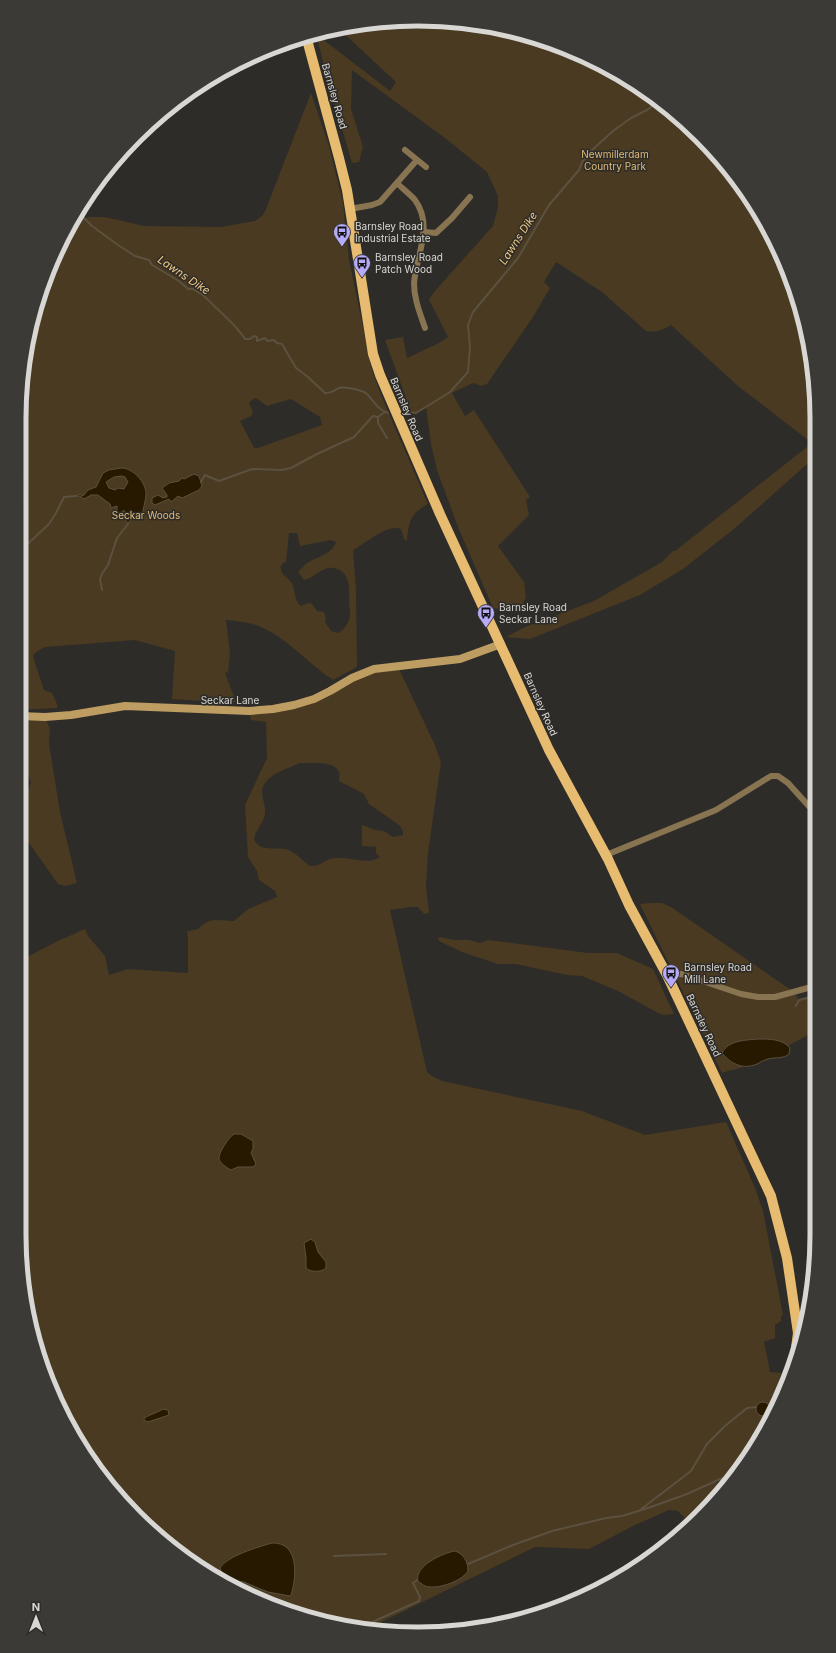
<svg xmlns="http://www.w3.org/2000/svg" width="836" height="1653" viewBox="0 0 836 1653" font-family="Inter,sans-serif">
	<rect width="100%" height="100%" fill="#2e2c28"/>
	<!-- green -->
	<path fill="#493a21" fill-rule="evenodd" d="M444,20L521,33L594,60L661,102L735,175L787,266L814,366V458L734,529L683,569L640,595L530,639L506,637L525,627L594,601L662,562L673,551H675L812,443L738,386L671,325C662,330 657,333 646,331L602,292L556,262L544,282L550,288L533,317L487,384L482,386L473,383L452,393L465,416L474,410L530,497L526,500L529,515L498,546L524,582L526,597L519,612L493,608L458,527L437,470L431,444L426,407L416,413L411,412L385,340L403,337L407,358L439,343L448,337L429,300L434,292L493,226L498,207V196L487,172L445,138L352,70L351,109L363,147L359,162L352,163L328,81L316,34L390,91L396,82L339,29L366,22Z
		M311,93L329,146L343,203L349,260L372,370L381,395L428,504C410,514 409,521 407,541L404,539L401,529C388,523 365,544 353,550L356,590L357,667L333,680C307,663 286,636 256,625C246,622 236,621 226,620L230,653L228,672L225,673L236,702H218L172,699L175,651L135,640L45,647L36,652L33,655L34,660L44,690L52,693L57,704V708L20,710V392L33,315L60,242L77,214L84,218L89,217H105L144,226L221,227L255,221L263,215L266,209ZM256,398L267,406L291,399L320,417L322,425L258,448H254L240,421L251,416L253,412L249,403L253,399ZM289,533H297L300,546L331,540L336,542C333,554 317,557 307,563C303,566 301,569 298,572L304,580C316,578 320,566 334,568C352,572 349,591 349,604C350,610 351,617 348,622C346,627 342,631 338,633L331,631L325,622L326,619L324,612L317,611L312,604L308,603L301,606C294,601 296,593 293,586C291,578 282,577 281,569C280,565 283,563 286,562Z
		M398,667L434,743L441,762L428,853L426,885L429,913L424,914L418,907H410L390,910L427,1072L432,1076L442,1081L582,1111L645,1135L726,1122L755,1188L763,1211L783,1315L781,1316V1321L775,1325V1338L764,1342L770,1372L781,1373L775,1408L771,1411L774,1415L750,1457L738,1471L717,1481L718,1495L700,1517L685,1530L687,1520L678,1511L669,1510L635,1525L589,1549L535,1547L365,1630L340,1626L265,1604L197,1567L155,1535L102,1478L72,1434L40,1363L27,1313L19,1235V961L58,941L85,929L88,936L105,956L109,975L128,969L188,973V938L187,931C202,929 196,929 207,922C214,918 227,921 234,921L248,909L277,897L275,891L259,880L257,871L248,857L245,805L267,758L266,722L251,720L249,711L294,705L352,678ZM300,763C310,764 334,760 339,772C340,774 339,779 339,781L364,794L369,804L399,825L403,831V835L393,837L384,831L375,830L362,825V846L376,847V853L380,857C367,866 349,856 334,858C325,859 320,867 310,866C303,861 296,853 288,850C277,846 259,853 254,839C256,829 264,823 265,813C266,806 262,799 262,792C263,775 287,769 300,763Z
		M20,716L45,717L50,729L49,744L60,812L77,883L65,886L58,884L29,843L19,842V813L31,783L19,746Z
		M651,903H662L671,907L794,992L799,1000L815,996V1031L788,1046L771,1039L728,1046L723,1050V1055L732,1062L743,1067C737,1070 729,1070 722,1073L640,904Z
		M440,937L454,940H469L480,943L488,940L588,953H617L653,969L674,1014L664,1015L658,1013L618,991L582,976L567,975L516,964H498L462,952L439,941L438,939Z"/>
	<!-- water -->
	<path fill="#271800" stroke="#5c5140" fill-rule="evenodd" d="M121,468C133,468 146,482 146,494C146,499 142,514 141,519L131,518L128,524L125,518L124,510L117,516V506L111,508L110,504L98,495H91L84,499L80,496H76L79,494L83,496L88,490L96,487L103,473L109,470ZM122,476L125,477L128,482L124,489L118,488L115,490L109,488L106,482L114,477Z
		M194,474L199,476L202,486L199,490L182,498L178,496L171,502L169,499L155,505L152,503V498L158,495L163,498L167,497V495L162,488L169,483L179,481L182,478L184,479Z
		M759,1039C769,1039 783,1039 790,1048L789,1054C784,1059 775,1057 768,1059C764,1060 761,1062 757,1064C743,1070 731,1064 722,1053C728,1040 747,1040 759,1039Z
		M234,1134H241L253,1141V1149L251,1153L256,1164L253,1167H238L231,1170C227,1168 220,1163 219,1159C218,1153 229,1137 234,1134Z
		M311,1239L315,1242L318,1252L326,1262V1268C322,1272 311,1273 306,1268V1257L304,1243Z
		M756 1409a7 7 0 1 1 14 0a7 7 0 1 1-14 0Z
		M163,1409L168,1410L169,1415L148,1422L144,1420V1418C151,1414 157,1413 163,1409Z
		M272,1543C299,1542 297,1576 291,1595L290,1596L268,1592L244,1582L230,1580L223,1576L220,1568C227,1556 258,1547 272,1543Z
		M455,1551C464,1554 468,1562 468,1571C462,1581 441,1588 430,1587C425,1587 422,1584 418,1581C414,1566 443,1553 455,1551Z"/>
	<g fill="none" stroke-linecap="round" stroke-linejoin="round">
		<!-- stream -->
		<path stroke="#5c5140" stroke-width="2" d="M77,214L81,215L92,226L118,245L135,256L149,260L152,265L179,281L188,289H193L203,295L234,325C235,326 244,337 245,339H250L254,336L257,337V341L265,338L267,341L274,340L277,343L282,344L296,368L308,377L325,393C331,394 334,390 339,388C343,386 360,390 364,392C372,396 375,409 388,413
			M408,412L416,413L450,392L468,372L470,347L468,325L473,312L518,258L549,205L579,170L582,162L591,151L613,131L631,118L647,110L659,101
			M378,417V423L387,438
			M201,482L205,475L219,481L252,469L281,470L291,468L317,454L354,437L373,416L378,417L385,412
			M20,551L49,524L56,513L64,497L76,496
			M102,590L100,579L102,574L108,565L117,538L128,524
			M796,1006L799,1000L815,996
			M640,1510L691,1471L707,1444L725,1426L747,1408L756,1407
			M334,1556L386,1554
			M468,1564L513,1545L552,1531L606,1518L622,1516L651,1507L687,1494L738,1471
			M357,1629L419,1601L420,1597L413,1583L417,1580"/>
		<!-- street -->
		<path stroke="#897451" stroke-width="6" d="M405,150L426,167
			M397,183C403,189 410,194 415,200C434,226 416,256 414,283C414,299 420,313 425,328
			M350,209L372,205L380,202L417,160
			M424,232L436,233L452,218L470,197
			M606,855L716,810L771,776H778L788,783L815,813
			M667,975L682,974L741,994L758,997H775L815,986"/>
		<!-- secondary -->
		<path stroke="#be9d63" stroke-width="8" d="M20,716L45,717L71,715L125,706L249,711L273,709L294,705L314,699L330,691L352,678L374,669L460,659L501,644"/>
		<!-- primary -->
		<path stroke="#e7bc70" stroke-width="10" d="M306,36L339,158L347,190L373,354L380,375L440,514L549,750L608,859L629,905L667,975L771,1196L787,1258L798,1333L794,1363"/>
	</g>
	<!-- icons -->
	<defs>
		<g id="bus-pin" transform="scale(0.9)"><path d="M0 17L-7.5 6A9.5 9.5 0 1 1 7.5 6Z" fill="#b7abf8" stroke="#2e2c28"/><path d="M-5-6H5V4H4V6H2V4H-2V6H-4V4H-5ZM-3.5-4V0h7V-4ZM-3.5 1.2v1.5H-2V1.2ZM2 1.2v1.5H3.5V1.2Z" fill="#111"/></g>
	</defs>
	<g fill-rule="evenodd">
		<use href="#bus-pin" x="342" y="232"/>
		<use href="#bus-pin" x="362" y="263"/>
		<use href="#bus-pin" x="486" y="613"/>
		<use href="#bus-pin" x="671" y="973"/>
	</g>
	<g text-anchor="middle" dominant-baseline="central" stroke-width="3" stroke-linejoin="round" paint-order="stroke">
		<!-- street labels -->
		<g font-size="10" fill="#d8d7d4" stroke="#2e2c28">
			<text transform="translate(335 96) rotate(74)">Barnsley Road</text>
			<text transform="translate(407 409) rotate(67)">Barnsley Road</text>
			<text x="230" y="700">Seckar Lane</text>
			<text transform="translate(541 704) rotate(66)">Barnsley Road</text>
			<text transform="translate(704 1025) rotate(65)">Barnsley Road</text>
		</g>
		<!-- park labels -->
		<g font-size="10" fill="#e1bb79" stroke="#2e2c28">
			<text x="615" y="154">Newmillerdam<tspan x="615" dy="12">Country Park</tspan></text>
			<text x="146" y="515">Seckar Woods</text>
		</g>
		<!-- poi labels -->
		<g font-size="10" fill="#d8d7d4" stroke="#2e2c28" text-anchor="start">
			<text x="355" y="226">Barnsley Road<tspan x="355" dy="12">Industrial Estate</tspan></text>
			<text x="375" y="257">Barnsley Road<tspan x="375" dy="12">Patch Wood</tspan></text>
			<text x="499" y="607">Barnsley Road<tspan x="499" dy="12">Seckar Lane</tspan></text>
			<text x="684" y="967">Barnsley Road<tspan x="684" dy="12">Mill Lane</tspan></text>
		</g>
		<!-- water labels -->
		<g font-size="11" font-style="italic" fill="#efc886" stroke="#2e2c28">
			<text transform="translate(518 238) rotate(-57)">Lawns Dike</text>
			<text transform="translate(184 275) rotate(34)">Lawns Dike</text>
		</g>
	</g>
	<!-- crop -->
	<path d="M0 0H836V1653H0ZM418 26H418A392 392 0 0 1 810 418V1235A392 392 0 0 1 418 1627H418A392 392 0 0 1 26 1235V418A392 392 0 0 1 418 26Z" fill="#3c3a36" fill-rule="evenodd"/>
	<path fill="none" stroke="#d8d7d4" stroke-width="5" d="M418 26H418A392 392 0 0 1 810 418V1235A392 392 0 0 1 418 1627H418A392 392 0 0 1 26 1235V418A392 392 0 0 1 418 26Z"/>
	<!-- north arrow -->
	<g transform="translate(36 1617)" stroke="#2e2c28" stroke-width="3" paint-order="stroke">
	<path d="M0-3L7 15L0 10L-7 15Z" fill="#d8d7d4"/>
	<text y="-6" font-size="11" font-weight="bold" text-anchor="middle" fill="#d8d7d4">N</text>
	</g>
</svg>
